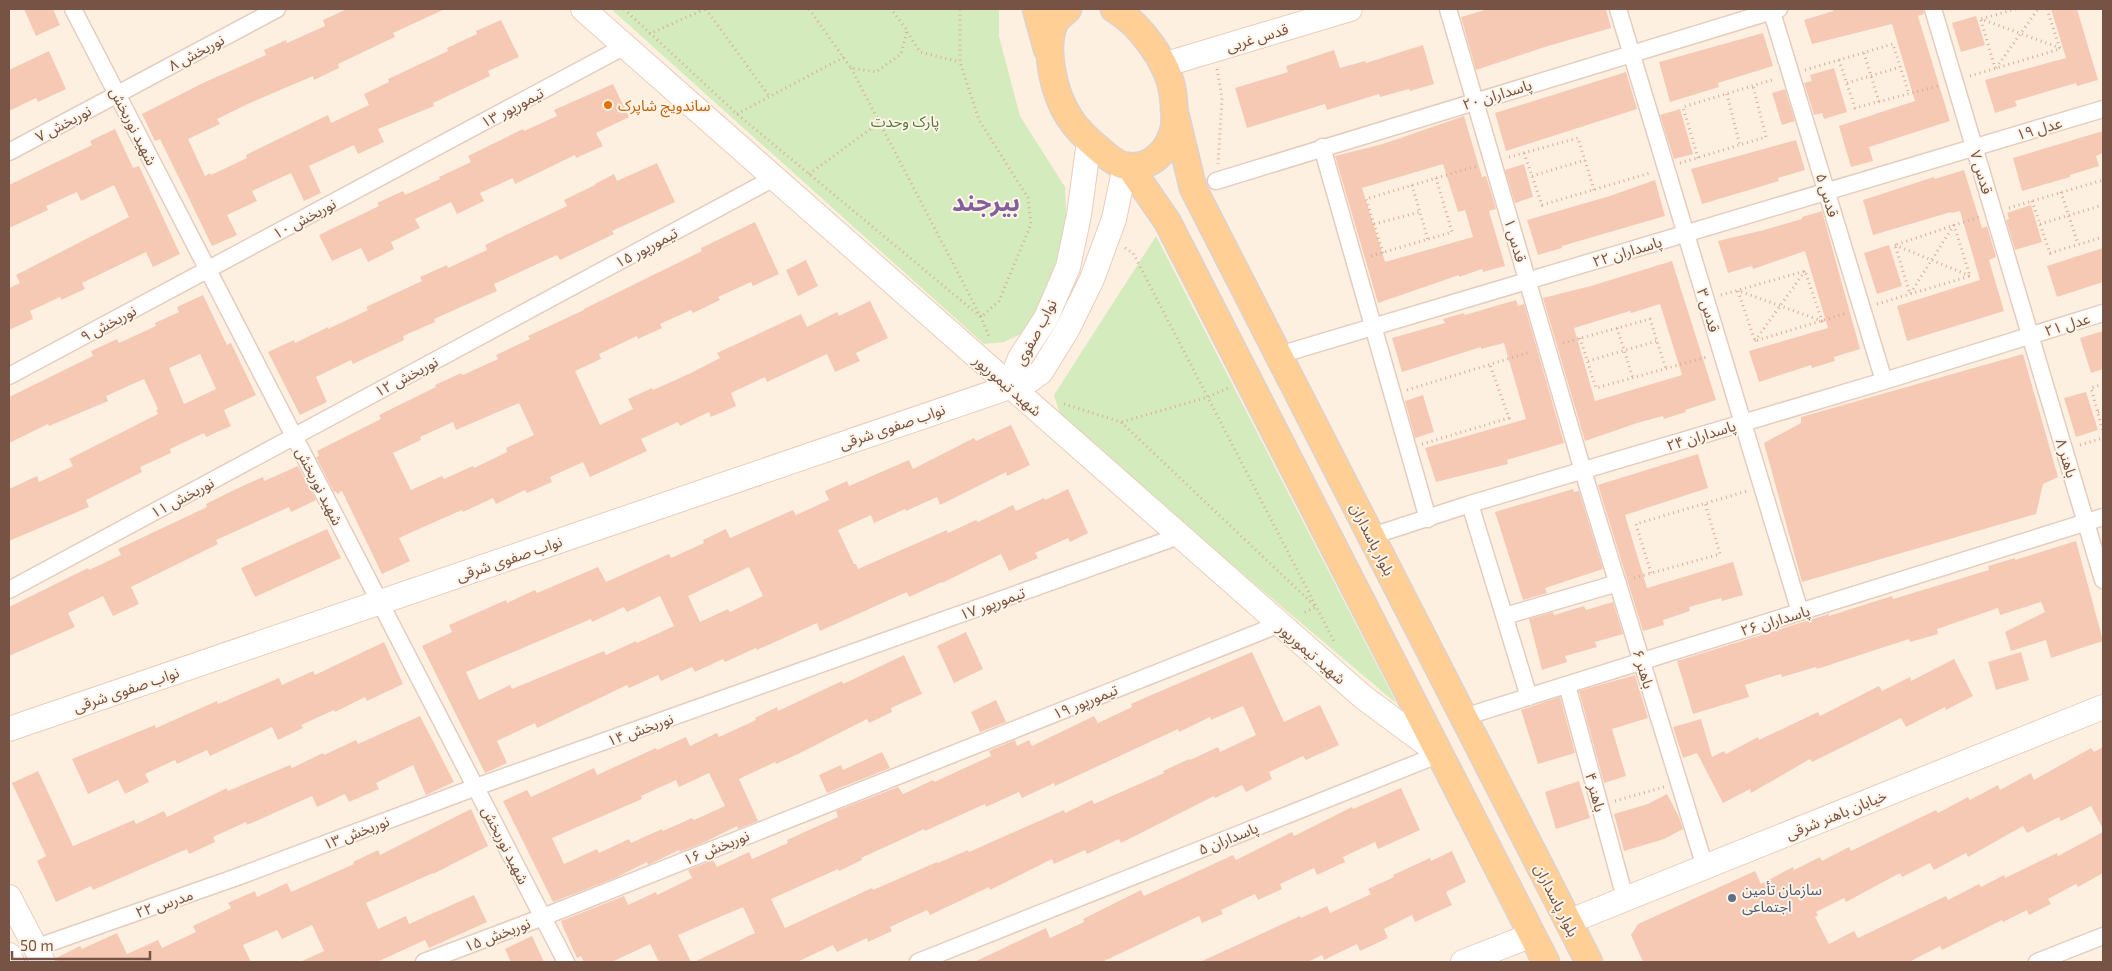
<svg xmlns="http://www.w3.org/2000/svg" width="2112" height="971" viewBox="0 0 2112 971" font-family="'Exo 2','Noto Sans Arabic',sans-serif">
	<rect width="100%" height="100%" fill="#fef0e0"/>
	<!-- green -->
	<path fill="#d4ecbd" d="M611,9H999V36L1020,116L1065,187L1067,227L1061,267L1034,320L1021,334L1004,342L984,344Z
		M1156,236L1397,704L1062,421L1054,395Z"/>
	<!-- building -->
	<path fill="#f6c9b5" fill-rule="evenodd" d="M24,9H53L60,25L36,36Z
		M347,9H445L393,33L395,37L338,64L339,68L314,80L313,76L252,102L217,119L220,124L188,139L205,176L210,173L211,175L247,158L246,155L328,115L331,123L369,105L364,94L389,82L388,79L448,51L447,48L477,34L476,31L501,20L519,57L488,71L490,76L433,103L434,106L378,129L384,142L358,154L354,145L309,166L321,193L304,201L291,173L252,191L257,201L227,215L237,235L212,246L160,139L155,141L142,114L205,82L266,55L264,50L286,40L287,43L325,26L323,20Z
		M1488,9H1606L1611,28L1548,46L1476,70L1461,17Z
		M1833,9H1923L1924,14L1918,16L1950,121L1869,147L1873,161L1851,167L1839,126L1915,101L1892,24L1812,44L1804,20L1833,11Z
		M2051,9H2077L2098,80L2077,86L2076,83L2015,101L2017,106L1995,113L1985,80L2066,58Z
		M1976,16L1985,45L1961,52L1952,23Z
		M1763,33L1773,66L1718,83L1719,87L1670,102L1659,62Z
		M1423,45L1434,84L1410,91L1409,89L1380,97L1379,94L1327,110L1325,104L1247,128L1235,88L1288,72L1286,66L1334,50L1340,68L1365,61L1366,63Z
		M49,51L66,89L38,102L36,98L9,111V70Z
		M1834,68L1847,112L1824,119L1822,113L1814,115L1804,83L1812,81L1810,75Z
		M1626,72L1637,109L1506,151L1495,113Z
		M613,84L629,117L596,133L603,146L576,158L575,155L515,184L513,178L480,193L484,201L457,214L451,202L415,219L420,228L391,242L394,249L368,262L361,248L332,261L319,235L379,206L377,203L403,191L405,195L440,179L439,177L471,162L468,156L523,129L524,131L557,116L554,110Z
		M1785,89L1795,121L1782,125L1772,93Z
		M1680,109L1693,154L1674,159L1660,115Z
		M1464,116L1482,177L1486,176L1496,209L1489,211L1505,266L1483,272L1482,269L1459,277V275L1378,303L1335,156L1383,144ZM1443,164L1458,212L1465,210L1473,237L1385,262L1362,188Z
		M115,129L133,168L139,166L180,254L153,267L146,252L82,283L85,289L61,300L60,297L30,311L33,319L9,330V288L20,283L16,275L129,217L114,185L81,201L77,192L46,206L48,210L9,228V185L92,145L90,141Z
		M2103,131V153L2096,156L2099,166L2070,175V177L2022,191L2013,158Z
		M1796,140L1805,170L1778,178L1779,181L1702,204L1691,169Z
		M657,163L675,202L612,231L614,234L560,260L557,255L494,284L497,291L434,319L435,322L403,336L404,340L353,364L351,360L316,377L327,402L300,415L268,352L294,340L295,343L328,327V329L368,310L366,307L422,281L420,277L447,265L448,268L487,250L485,245L567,206L564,200L595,185V184L614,174L617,181Z
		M1524,164L1533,197L1515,203L1505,170Z
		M1964,170L1982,228L1987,226L1996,257L1989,260L2004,311L1907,341L1897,306L1980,280L1960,211L1951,213V212L1873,235L1863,200L1934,177L1935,179Z
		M1655,180L1665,216L1562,246V248L1538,255L1527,220L1610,196Z
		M2031,205L2042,242L2015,250L2006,220L2009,219L2007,213Z
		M1822,211L1860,349L1834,357L1835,361L1812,368L1811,365L1759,382L1749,351L1828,328L1805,251L1753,269L1752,266L1728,273L1718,241L1764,230L1802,219V217Z
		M755,222L779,274L753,286L751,282L718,297L720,300L693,313L691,310L660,324L662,328L638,339L637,336L599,354L601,359L575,371L600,425L633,409L628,399L652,388L653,390L691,373L720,358L717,353L801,314L807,327L837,312L839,316L870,301L888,338L856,353L860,361L835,372L827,354L767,382L765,377L731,393L736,406L711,417L709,412L680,426L678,422L641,439L647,451L590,477L583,462L550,477L552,482L527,493L525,490L496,504L493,498L463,512L462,510L430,524L399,538L410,561L382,574L342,491L337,494L336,491L334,492L316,457L319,456L317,451L381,419L379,415L436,387L435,385L461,373L463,375L498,359L496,355L530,339L528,336L584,310V309L702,251L701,248ZM519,403L534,435L506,448L507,452L474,468L473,466L444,479L442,476L411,490L393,453L421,440L420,437L453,422L456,430Z
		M1889,245L1902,286L1877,294L1864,253Z
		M2103,248V282L2057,297L2047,266Z
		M806,260L818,286L798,296L786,270Z
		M1672,261L1716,400L1685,410L1686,412L1664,419L1663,416L1637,423L1585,441L1543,298L1591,286ZM1660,304L1682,375L1595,401L1574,328L1630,311L1631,313Z
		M203,295L227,345L231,343L256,395L224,410L231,426L206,437L204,433L170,449L171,453L140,467L142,472L86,500L89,507L9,541V489L37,476L39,482L73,466L69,459L158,414L156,410L158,409L144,379L106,396L108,401L49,426L48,424L9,443V397L93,356L91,351L117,339L119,343L156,326L155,323L179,312L177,307ZM200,354L216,389L184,404L169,368Z
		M1516,300L1518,306L1524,304L1564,443L1507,460L1508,464L1436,482L1425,448L1526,419L1504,343L1481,349V347L1402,372L1392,338L1445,323L1443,319L1464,313L1465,315Z
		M2103,331V369L2091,373L2080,338Z
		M2023,354L2058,477L2043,484L2036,514L1802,582L1764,443L1801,423V417Z
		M2086,392L2098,430L2076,437L2064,398Z
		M1423,395L1434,432L1415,438L1405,401Z
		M1011,425L1030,465L1007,476L1006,472L940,505L937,497L906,511L905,509L874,523L871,515L838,530L854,564H856L858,569L947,530L948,533L976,520L978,522L1013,505L1016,511L1044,498L1045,500L1068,489L1088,533L1070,542L1068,538L1035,553L1038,558L1009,571L1001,554L942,583V582L909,597L907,592L820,631L817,623L757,650L756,648L725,662L723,659L695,672L692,667L661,681L658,675L629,688L627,685L537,728L535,723L497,741L507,763L485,773L422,646L452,632L449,625L506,600L507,603L535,590L537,593L598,567L606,582L669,554L671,558L704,543L703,540L726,529L730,538L793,510L796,515L829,500L825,491L847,481L849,486L909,460L913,469L974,438L976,441ZM749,567L763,596L730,612L728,609L700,622L688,596ZM660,596L674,626L637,643L636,641L606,655L604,651L512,689L510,685L479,700L478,698L466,672L591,619L592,622L624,607L627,612Z
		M1698,454L1708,488L1625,515L1647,588L1733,562L1743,595L1722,601L1721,598L1689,607L1690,611L1663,620L1664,625L1643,631L1598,485Z
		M298,466L316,500L291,512L289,507L216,540L218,544L131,587L139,604L113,616L103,596L68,613L75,627L9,656V607L88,568L89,570L121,555L118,549L207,507L206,504L236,489L263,477L264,481Z
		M1573,489L1574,492L1579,491L1603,569L1545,588L1547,593L1523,600L1495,512Z
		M327,529L341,558L255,597L241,568Z
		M2076,541L2103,641L2051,658L2046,640L2011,651L2005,632L2045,612L2041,602L2000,615L1998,608L1937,629L1938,634L1910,642L1909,639L1817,669L1816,667L1782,677L1781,674L1745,685L1749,697L1693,714L1677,661L1829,614V616L1892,596L1893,599L1989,570L1988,566L2015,558V560Z
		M1613,602L1623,634L1595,642L1597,647L1565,656L1567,662L1542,670L1529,619L1553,612L1554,615L1584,606L1586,610Z
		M966,632L983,669L954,683L937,646Z
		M384,642L403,684L367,701L365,697L335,712L334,710L301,725L303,728L278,740L272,727L210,756L207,750L177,764L175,760L145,774L149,782L125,794L118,780L88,794L72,759L155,725L156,728L217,701L218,704L279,678L282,685L313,671L315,675Z
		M1252,652L1284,722L1320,705L1339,745L1306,760L1303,756L1269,772L1272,779L1246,792L1242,785L1215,798L1214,796L1121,843L1119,839L1087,854L1085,850L1054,864L1052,859L990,890L989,887L930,915L927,910L890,927L892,931L868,942L867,938L837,952L833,945L797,962H694L755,933L743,907L678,935L691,962H659L650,944L612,962H584L581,956L577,958L563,927L561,921L624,896L628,905L656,892L657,895L692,878L688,870L713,860L717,867L749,852L752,859L788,843L787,840L838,817L836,811L898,787L903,794L933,780L934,782L991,756L989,751L1015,740L1017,746L1029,740L1032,746L1094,716L1098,723L1132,707L1131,704L1156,693ZM1243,706L1256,735L1220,752L1218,747L1190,760L1189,759L1163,771L1164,773L1094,804L1092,800L1065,813L1064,810L969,852L968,850L938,863L937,862L873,890L872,888L785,928L771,899L838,869L839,871L862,860L861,858L896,842L924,829L925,831L985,804L986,807L1019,792L1022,798L1054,783L1055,786L1178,729L1179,732L1210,717L1211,720Z
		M2021,652L2029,680L1996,690L1988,662Z
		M904,655L922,694L891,708L892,712L869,723L867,719L798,754L776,764L775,762L739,779L758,821L738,829L737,826L705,842L680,852L679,850L648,865L647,862L615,878L553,902L503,801L527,790L531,797L594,768L597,775L656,748L657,750L686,737L690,746L717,733L719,737L756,720L755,718L777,707L778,711L842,681L843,684ZM709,773L725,806L694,820L692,818L663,831L662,829L631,843L629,839L599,853L597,849L564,864L552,838L642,799L641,796L676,780L679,787Z
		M1954,659L1973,696L1946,710L1945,707L1906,727L1901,718L1812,762L1810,759L1751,793L1750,789L1723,803L1697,753L1683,758L1673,727L1701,719L1712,757L1724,751L1726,754L1758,737L1759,740L1818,712L1820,716L1879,686L1882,691L1910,677L1911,681Z
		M1635,675L1648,718L1612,729L1626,776L1604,783L1579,691Z
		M1560,697L1575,753L1538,764L1521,710Z
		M996,700L1006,722L980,732L971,712Z
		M420,716L454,782L426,795L413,765L376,783L379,789L349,802L345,794L317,807L312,796L247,825L246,822L213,837L215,842L189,854L187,849L93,890L91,886L56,902L37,861L46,856L12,783L38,771L73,846L134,820L136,824L164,811L167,817L227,788L228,791L290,765L292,768L323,753L324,755L356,740L358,744Z
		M2103,747V829L2091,806L2061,821L2059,817L2027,833L2023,826L1968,857L1966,853L1934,870L1930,863L1902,877L1900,873L1846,902L1844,898L1816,912L1818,915L1815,917L1829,944L1854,931L1858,938L1946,896L1948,900L1979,884L1981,887L2004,875L2005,878L2057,853L2058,856L2103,832V873L2078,887L2076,884L2048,899L2051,904L2029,915L2027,910L2003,922L2002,920L1942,950L1940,946L1909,962H1643L1631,935L1638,924L1755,871L1761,884L1793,867L1794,870L1820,857L1822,861L1849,847L1851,851L1936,810L1938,813L1968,797L1970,800L1998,785L2000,790L2031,773L2034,780L2091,748L2094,752Z
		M882,752L890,768L827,793L819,775L841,765L843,770Z
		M1579,781L1590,818L1556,829L1545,792Z
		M1401,788L1420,830L1378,849L1375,842L1343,857L1345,862L1317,875L1314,868L1280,884L1282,889L1258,900L1255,894L1221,910L1223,914L1202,923L1199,916L1102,962H974L1046,928L1050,938L1084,922L1083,919L1141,890L1144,896L1233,855L1236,860L1292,832L1294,836L1352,807L1353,809Z
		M1667,794L1679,817L1683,829L1664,839L1624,851L1614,814L1648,804Z
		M471,809L488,846L433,874V873L366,903L378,929L406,916L409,924L474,895L487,922L429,948L425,940L377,962H300L324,951L312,925L282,939L277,930L243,945L251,962H57L56,958L80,946L82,949L117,933L127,954L158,940L162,948L196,932L193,926L231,908L228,903L255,891L257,897L287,883L291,892L354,864L353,862L378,850L380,855Z
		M1452,851L1466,882L1446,892L1452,905L1415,922L1412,915L1384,929L1388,938L1360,951L1357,944L1324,960L1322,955L1308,962H1200L1300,916L1301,918L1327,906L1330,913L1371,894L1368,889L1394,877L1393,875L1430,858L1431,861Z
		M532,936L544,962H511L505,949Z"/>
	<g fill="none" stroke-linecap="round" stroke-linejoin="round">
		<!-- street casing -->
		<g stroke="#e5cdbe" stroke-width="19">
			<path id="street" d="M73,9L566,962
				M1448,9L1583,471L1705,867
				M1618,9L1800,612
				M1771,9L1884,381
				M1933,9L2103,580
				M1322,147L1428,519
				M9,152L277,9
				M1216,181L1779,9
				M1279,355L2103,109
				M9,376L625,46
				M1470,504L1529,697
				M1372,536L1470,504L1884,381L2103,313
				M9,590L774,178
				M1505,616L1618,583
				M1567,685L1625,898
				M1464,717L2103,517
				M35,948L237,877L476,787L1179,536
				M424,962L543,917L1280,624
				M918,962L1440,754
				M2037,962L2103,936"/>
		</g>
		<!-- secondary casing -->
		<g stroke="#eacdba" stroke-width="26">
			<path id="secondary" d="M583,9L1363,697L1440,754
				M1163,65L1350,9
				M1009,386L1020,358L1046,318L1068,267L1079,215L1089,141
				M9,729L1030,380L1041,372L1067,330L1092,279L1114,219L1125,166
				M9,897L43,962
				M1568,922L2103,707
				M9,955L12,962
				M1463,962L1532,935"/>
		</g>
		<!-- primary casing -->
		<g stroke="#dcd2cf" stroke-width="29">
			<path id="primary" d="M1036,9L1047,49
				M1068,9C1064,13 1058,17 1055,22C1043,48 1054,94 1069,117C1077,130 1088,140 1100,150C1106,155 1117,165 1126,166C1150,170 1169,151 1174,128C1176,117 1174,105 1173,94C1169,63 1140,24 1114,9
				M1174,109L1193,188L1589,962
				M1129,166L1167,221L1546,962"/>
		</g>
		<!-- path -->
		<path stroke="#daad98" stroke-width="3" stroke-dasharray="1 4" stroke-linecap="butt" d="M624,9L737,114L981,317L999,301L1031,224L1028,198L979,120L960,62V9
			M706,9L769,96
			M809,9L851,68L876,72L901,54L907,30L891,9
			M2016,9L1981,19L2060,48
			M1981,20L1995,68
			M907,32L920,52L960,62
			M649,34L705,9
			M1864,53L1879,102
			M1839,60L1855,108L1938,86
			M851,68L981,317L990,339
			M1996,68L2038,9
			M1217,69L1222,98L1218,164
			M1805,70L1893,44L1909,94
			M1970,76L2060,49L2047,9
			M1847,83L1900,67
			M1727,94L1740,146
			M737,114L844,57
			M1524,153L1542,205L1650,173
			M1509,157L1578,138L1594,190
			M1698,158L1683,107L1775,79
			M1680,163L1766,137L1753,86
			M809,174L880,122
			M1532,176L1585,160
			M1412,185L1428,240
			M2061,192L2078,244
			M2032,201L2050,253L2103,237
			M2009,208L2103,180V182
			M1374,224L1420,212
			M2040,224L2103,205
			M1954,225L1910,294L1895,245L1979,217
			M1895,245L1970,276
			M1125,248L1133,253L1335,643
			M1383,253L1366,199L1477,166
			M1371,256L1452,232L1436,178
			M1738,291L1755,341L1847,313
			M1721,295L1805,271L1822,321L1739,291
			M1877,304L1970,276L1954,225
			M1617,328L1633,378
			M1580,338L1596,388L1707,357
			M1755,341L1805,271
			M1563,343L1650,319L1666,369
			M1588,361L1657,341
			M2103,384L2091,388L2103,432
			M1407,390L1530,352
			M1064,404L1121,422L1316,607L1301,614
			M2098,412L2103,410
			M1122,422L1208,397L1228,388
			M1422,444L1509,418L1490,365
			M2080,445L2103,438
			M1651,573L1636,524L1747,491
			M1634,578L1720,554L1705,503
			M1615,801L1664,787"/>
		<!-- street -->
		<use href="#street" stroke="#fff" stroke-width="16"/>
		<!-- secondary -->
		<use href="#secondary" stroke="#fff" stroke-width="24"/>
		<!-- primary -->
		<use href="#primary" stroke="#ffcf96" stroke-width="26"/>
	</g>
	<!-- markers -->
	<circle fill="#e8710a" stroke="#fff4e8" stroke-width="2" cx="608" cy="105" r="5"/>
	<circle fill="#5c6f8a" stroke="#fff4e8" stroke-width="2" cx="1732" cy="898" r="5"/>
	<g text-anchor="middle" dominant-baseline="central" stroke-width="4" stroke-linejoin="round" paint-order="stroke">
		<!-- street labels -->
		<g font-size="15" fill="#775345" stroke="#fff4e8">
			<text transform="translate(1257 37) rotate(-17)">قدس غربی</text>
			<text transform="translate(196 52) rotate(-28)">نوربخش ۸</text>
			<text transform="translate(1497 94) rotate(-17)">پاسداران ۲۰</text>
			<text transform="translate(512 107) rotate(-28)">تیمورپور ۱۳</text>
			<text transform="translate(63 123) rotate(-28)">نوربخش ۷</text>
			<text transform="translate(134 126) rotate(63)">شهید نوربخش</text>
			<text transform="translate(2039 128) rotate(-16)">عدل ۱۹</text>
			<text transform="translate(1982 172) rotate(73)">قدس ۷</text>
			<text transform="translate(1828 195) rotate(73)">قدس ۵</text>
			<text transform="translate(304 218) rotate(-28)">نوربخش ۱۰</text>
			<text transform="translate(1516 240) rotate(74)">قدس ۱</text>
			<text transform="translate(646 247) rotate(-28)">تیمورپور ۱۵</text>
			<text transform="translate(1627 251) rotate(-17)">پاسداران ۲۲</text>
			<text transform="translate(1709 310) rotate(73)">قدس ۳</text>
			<text transform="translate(108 323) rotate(-28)">نوربخش ۹</text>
			<text transform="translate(2067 324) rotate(-17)">عدل ۲۱</text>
			<text transform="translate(1035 332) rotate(-62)">نواب صفوی</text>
			<text transform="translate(406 376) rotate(-28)">نوربخش ۱۲</text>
			<text transform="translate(1008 385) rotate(41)">شهید تیمورپور</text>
			<text transform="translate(892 426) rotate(-19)">نواب صفوی شرقی</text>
			<text transform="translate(1701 435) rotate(-17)">پاسداران ۲۴</text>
			<text transform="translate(2067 458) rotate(73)">باهنر ۸</text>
			<text transform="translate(320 486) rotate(63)">شهید نوربخش</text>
			<text transform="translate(182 497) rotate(-28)">نوربخش ۱۱</text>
			<text transform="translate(1373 539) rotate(63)">بلوار پاسداران</text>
			<text transform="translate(509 558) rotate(-19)">نواب صفوی شرقی</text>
			<text transform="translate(992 603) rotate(-20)">تیمورپور ۱۷</text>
			<text transform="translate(1775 620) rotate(-17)">پاسداران ۲۶</text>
			<text transform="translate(1312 653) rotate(41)">شهید تیمورپور</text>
			<text transform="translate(1644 669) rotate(73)">باهنر ۶</text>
			<text transform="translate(126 689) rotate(-19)">نواب صفوی شرقی</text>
			<text transform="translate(1085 701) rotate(-22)">تیمورپور ۱۹</text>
			<text transform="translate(640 729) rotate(-20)">نوربخش ۱۴</text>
			<text transform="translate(1596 792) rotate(75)">باهنر ۴</text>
			<text transform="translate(1836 814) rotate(-22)">خیابان باهنر شرقی</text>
			<text transform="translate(356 832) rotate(-21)">نوربخش ۱۳</text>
			<text transform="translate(1228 838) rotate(-22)">پاسداران ۵</text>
			<text transform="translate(506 845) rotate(63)">شهید نوربخش</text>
			<text transform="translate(716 847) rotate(-22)">نوربخش ۱۶</text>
			<text transform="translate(1557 900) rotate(63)">بلوار پاسداران</text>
			<text transform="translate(164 903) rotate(-19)">مدرس ۲۲</text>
			<text transform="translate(497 934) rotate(-21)">نوربخش ۱۵</text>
		</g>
		<!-- food labels -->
		<g font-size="15" fill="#c56008" stroke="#fff4e8" text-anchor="start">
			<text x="618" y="105">ساندویچ شاپرک</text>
		</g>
		<!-- park labels -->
		<g font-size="15" fill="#52783a" stroke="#fff4e8">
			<text x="905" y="121">پارک وحدت</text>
		</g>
		<!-- service labels -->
		<g font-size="15" fill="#4e5e75" stroke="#fff4e8" text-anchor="start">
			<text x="1742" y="889">سازمان تأمین<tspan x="1742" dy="17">اجتماعی</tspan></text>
		</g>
		<!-- town labels -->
		<g font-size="25" font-weight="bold" fill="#82609b" stroke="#fff4e8">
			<text x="986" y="201">بیرجند</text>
		</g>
	</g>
	<!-- border -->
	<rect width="2112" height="971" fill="none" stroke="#775345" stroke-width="20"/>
	<!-- scale -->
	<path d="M12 951v8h138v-8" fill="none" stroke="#775345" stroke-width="2.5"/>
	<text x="20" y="951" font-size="15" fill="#775345" stroke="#fff4e8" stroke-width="4" paint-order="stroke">50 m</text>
</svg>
